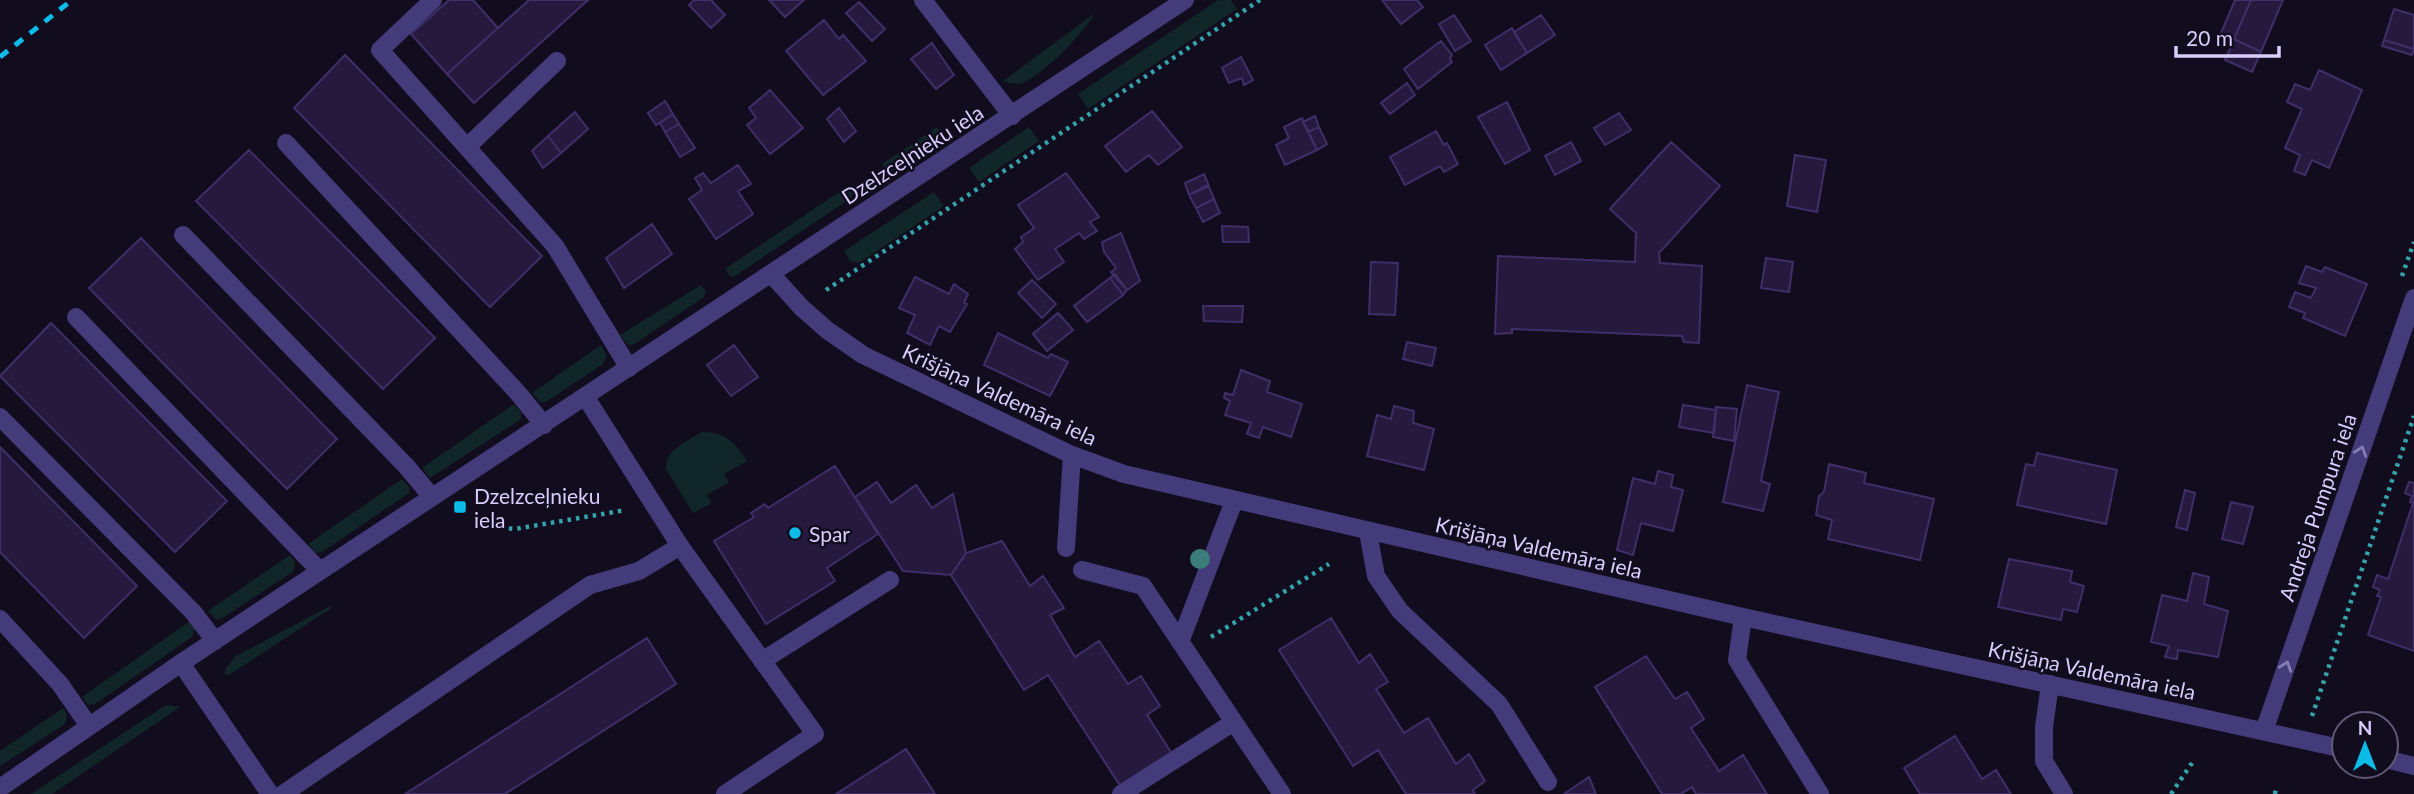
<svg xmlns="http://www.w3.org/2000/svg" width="2414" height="794" viewBox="0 0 2414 794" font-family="Lato,sans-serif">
	<rect width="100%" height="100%" fill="#120d1e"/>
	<!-- green -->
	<path fill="#112628" d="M1218,0H1231L1237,9L1088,109L1078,94Z
		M1095,13C1084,33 1045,73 1024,82C1017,85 1010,83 1003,81Z
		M937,127L943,134L942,137L891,172H887L882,164Z
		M1029,127L1039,141L979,182L969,168Z
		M848,186L853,190L851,198L735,276L731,277L725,269Z
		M934,192L944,206L859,263L850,261L844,251Z
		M701,285L706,292L704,297L633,345H628L620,335Z
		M601,345L607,355L603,364L546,402H540L532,393Z
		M514,404L521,413V419L430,478L422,468Z
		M702,432C725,432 735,442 747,461L724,474L729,482L707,495L712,503L693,513L666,469C665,449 688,441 702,432Z
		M402,479L410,488L409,493L322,552L316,553L308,544Z
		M290,555L295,562L294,571L224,617L217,620L208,611Z
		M332,605L330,609L229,675H225L226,668L236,656Z
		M190,621L195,628L192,637L95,704L88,705L82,697Z
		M166,705L180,707L52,794H31Z
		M63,708L67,714L65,724L0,766V751Z"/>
	<!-- building -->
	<path fill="#251a3e" stroke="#402e69" stroke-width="2" d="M449,0H473L498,28L447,74L411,34Z
		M529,0H588L474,103L447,74Z
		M694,0H711L725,15L711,28L689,5Z
		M769,0H804L785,17Z
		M1382,0H1417L1423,7L1401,24Z
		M2235,0H2251L2234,39L2221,33Z
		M2251,0H2283L2261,52L2234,39Z
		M859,2L885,29L872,41L846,13Z
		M2394,9L2414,15V49L2384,40Z
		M1454,15L1471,41L1455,51L1439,24Z
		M1541,15L1555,35L1527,53L1514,32Z
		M824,20L839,39L843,35L866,61L823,95L786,51Z
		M1512,28L1527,53L1501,70L1485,45Z
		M2234,39L2261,52L2252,72L2225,60Z
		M2384,40L2414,49L2412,55L2382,46Z
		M1441,41L1452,55L1450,58L1452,62L1418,89L1404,69Z
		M932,43L954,75L936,89L911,59Z
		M345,55L542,256L490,307L294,108Z
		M1241,57L1253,80L1244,85L1242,78L1229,83L1222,68Z
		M2319,70L2362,90L2329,168L2312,160L2305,175L2294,171L2300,155L2285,148L2302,109L2287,102L2295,84L2310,90Z
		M1407,83L1415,95L1390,114L1381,103Z
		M770,90L803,128L770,154L747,125L756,118L749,108Z
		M665,101L673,114L656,125L648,113Z
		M1507,102L1530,150L1505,164L1478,117Z
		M839,108L856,131L844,142L827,119Z
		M1152,111L1182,147L1158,165L1149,155L1126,172L1105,146Z
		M575,112L588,129L561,153L548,136Z
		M1619,113L1631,130L1605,145L1594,128Z
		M673,114L679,124L665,132L660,123Z
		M1315,116L1319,127L1308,132L1303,122Z
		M1302,118L1317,150L1285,165L1276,145L1289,138L1284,127Z
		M679,124L695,148L680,157L665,132Z
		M1319,127L1327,144L1317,150L1308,132Z
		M1436,131L1444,145L1447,143L1458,164L1444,172L1440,166L1405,185L1390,157Z
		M548,136L561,153L543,168L532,151Z
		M1571,142L1581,161L1555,175L1545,156Z
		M1671,142L1720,186L1659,253L1660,263L1702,266L1699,343L1684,342L1682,336L1512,329V333L1495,334L1498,256L1635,262L1636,233L1610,209Z
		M249,150L435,338L383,389L196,201Z
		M1795,155L1826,160L1817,212L1787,206Z
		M738,165L751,184L738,191L753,214L716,239L689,199L702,190L695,178L703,173L711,183Z
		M1066,173L1099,217L1090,222L1097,231L1084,239L1079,233L1055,249L1064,262L1038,280L1015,249L1023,242L1021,237L1034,228L1018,205Z
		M1204,174L1209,186L1189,195L1185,183Z
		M1208,185L1214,199L1196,208L1189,195Z
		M1214,199L1220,213L1203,222L1196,208Z
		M652,224L672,254L624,288L606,258Z
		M1222,226L1248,227L1249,242H1223Z
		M1121,233L1140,281L1127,290L1111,272L1116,268L1104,252L1102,242Z
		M141,238L337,439L287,489L89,288Z
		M1766,258L1793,262L1789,292L1761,288Z
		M1371,262L1398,263L1395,315L1369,314Z
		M2306,266L2322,272L2325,267L2367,284L2345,336L2303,318L2305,313L2289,307L2295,292L2311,298L2316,288L2299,283Z
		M1115,274L1127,290L1123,295L1110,278Z
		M915,277L949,294L954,284L968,294L964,303L967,304L950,332L939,326L930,345L907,333L915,315L899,308Z
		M1110,278L1123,295L1087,322L1074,306Z
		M1032,280L1056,304L1042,318L1018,293Z
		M1203,306H1243L1242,322L1204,321Z
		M1058,313L1073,330L1047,351L1033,334Z
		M51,323L227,501L175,552L0,376Z
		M998,333L1048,358L1051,354L1068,362L1050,396L984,365Z
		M1407,342L1436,348L1432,366L1403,359Z
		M734,345L758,377L731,396L707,365Z
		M1241,370L1270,381L1267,392L1302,404L1291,437L1263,427L1259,438L1247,434L1251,423L1225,415L1230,401L1224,398L1225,393L1233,395Z
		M1747,385L1779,392L1761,481L1770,484L1763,511L1723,502Z
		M1683,405L1716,410L1714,433L1679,427Z
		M1394,406L1414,411L1413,423L1434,429L1424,470L1367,456L1377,415L1391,419Z
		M1716,407L1737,409L1734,441L1713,437Z
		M0,447L137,586L84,638L0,552Z
		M2037,453L2117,470L2106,524L2017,505L2026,464L2034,466Z
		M1829,464L1866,473L1864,483L1934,499L1920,560L1828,539L1832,520L1816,515L1819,496L1824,492Z
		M835,466L878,534L827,568L835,581L766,624L714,541L754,517L751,513L765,504L768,508Z
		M1658,471L1673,475L1671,487L1683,490L1673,531L1641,523L1633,555L1617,550L1633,478L1655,484Z
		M877,482L891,503L916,485L932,508L953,494L966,553L951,575L903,571L855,497Z
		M2409,482L2414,483V651L2368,635L2381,597L2377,596L2380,590L2373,587L2377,575L2388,579L2413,503L2410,502L2412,496L2405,493Z
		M2185,490L2195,493L2187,530L2176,527Z
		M2231,502L2253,507L2243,544L2222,539Z
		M1002,541L1030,586L1043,576L1064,608L1050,615L1075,657L1099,641L1128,684L1141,676L1160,706L1147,715L1174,757L1123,790L1048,675L1024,690L951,575L966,553Z
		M2009,559L2072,571L2070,582L2084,586L2077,612L2063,609L2061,620L1998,607Z
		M2193,573L2209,577L2204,604L2228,611L2218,657L2178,650L2177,659L2165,657L2169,646L2151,642L2162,595L2187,601Z
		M1331,618L1359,663L1370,654L1388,682L1376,689L1404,733L1428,718L1456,764L1469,754L1485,781L1473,790L1475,794H1406L1378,750L1353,766L1279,650Z
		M647,638L676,684L505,794H405Z
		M1646,656L1675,699L1687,692L1704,719L1691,728L1719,771L1743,755L1767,794H1696L1692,787L1681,794H1662L1595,687Z
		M1955,736L1982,779L1996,770L2011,794H1920L1904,768Z
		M906,749L935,794H836Z
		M1589,777L1596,794H1564Z"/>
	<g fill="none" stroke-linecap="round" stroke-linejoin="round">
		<!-- path -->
		<path stroke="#34a4aa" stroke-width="4.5" stroke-dasharray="3.5 5" stroke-linecap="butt" d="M2402,276L2414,242
			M826,290L1260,0
			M475,525L515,529L626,510
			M1211,637L1329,564
			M2312,716L2414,416
			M2171,794L2194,760
			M2275,794L2276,788"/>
		<!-- minor -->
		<path stroke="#443b7b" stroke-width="18" d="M433,0L380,50L555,246L629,368
			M923,0L1012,116
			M286,143L518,393L544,425
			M467,147L557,61
			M183,235L407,467L432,497
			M771,274L802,308L827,330L863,355L1072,455L1124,474L1743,617L2344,749
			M76,317L320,571
			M585,396L680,546L815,734L725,794
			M0,417L193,612L215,641
			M1368,532L1376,576L1400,611L1499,704L1548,782
			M1066,548L1072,455
			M1082,570L1143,586L1282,794
			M1743,617L1737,660L1820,794
			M0,619L60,684L89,726
			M1180,642L1234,501
			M762,661L890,580
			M181,663L270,794
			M2050,684L2044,727V761L2064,794
			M2264,731L2414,298
			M2386,759L2414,766
			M0,788L181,663L1185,0
			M283,794L590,585L639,571L680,546
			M1121,794L1234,722"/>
		<!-- rail -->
		<path stroke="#0dbbe9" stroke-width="5" stroke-dasharray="10 9" stroke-linecap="butt" d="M0,57L72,0"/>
	</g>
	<!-- trees -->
	<circle fill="#3c7d7a" cx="1200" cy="559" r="10"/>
	<!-- one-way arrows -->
	<defs><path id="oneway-chevron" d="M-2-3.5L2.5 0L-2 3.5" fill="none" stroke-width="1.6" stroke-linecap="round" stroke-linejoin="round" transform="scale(1.75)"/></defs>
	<g stroke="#877db5">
		<use href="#oneway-chevron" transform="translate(2361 451) rotate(-71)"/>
		<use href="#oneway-chevron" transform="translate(2286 666) rotate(-71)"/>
	</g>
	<!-- markers -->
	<g fill="#0dbbe9" stroke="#120d1e" stroke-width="2.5">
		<rect x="453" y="500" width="14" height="14" rx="3.5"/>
		<circle cx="795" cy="533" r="7"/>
	</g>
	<g text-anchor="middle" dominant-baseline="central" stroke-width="5" stroke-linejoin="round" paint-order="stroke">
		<!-- street labels -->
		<g font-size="21" fill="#d8cdfc" stroke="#120d1e">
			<text transform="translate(912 154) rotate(-33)">Dzelzceļnieku iela</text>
			<text transform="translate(1000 394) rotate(25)">Krišjāņa Valdemāra iela</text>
			<text transform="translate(2317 507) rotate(-71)">Andreja Pumpura iela</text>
			<text transform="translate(1539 547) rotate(13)">Krišjāņa Valdemāra iela</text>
			<text transform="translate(2092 670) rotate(12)">Krišjāņa Valdemāra iela</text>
		</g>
		<!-- poi labels -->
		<g font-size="21" fill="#d8cdfc" stroke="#120d1e" text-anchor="start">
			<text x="474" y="495">Dzelzceļnieku<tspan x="474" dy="24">iela</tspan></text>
			<text x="809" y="533">Spar</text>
		</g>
	</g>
	<!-- north arrow -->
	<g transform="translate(2365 745)"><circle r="33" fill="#120d1e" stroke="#615a77" stroke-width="2"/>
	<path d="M0-5L12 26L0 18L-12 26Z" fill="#0dbbe9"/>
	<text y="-10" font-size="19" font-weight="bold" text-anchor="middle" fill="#d8cdfc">N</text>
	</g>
	<!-- scale -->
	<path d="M2176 46v10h103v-10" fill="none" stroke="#d8cdfc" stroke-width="3.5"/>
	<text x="2186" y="46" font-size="21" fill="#d8cdfc" stroke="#120d1e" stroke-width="5" paint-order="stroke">20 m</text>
</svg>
